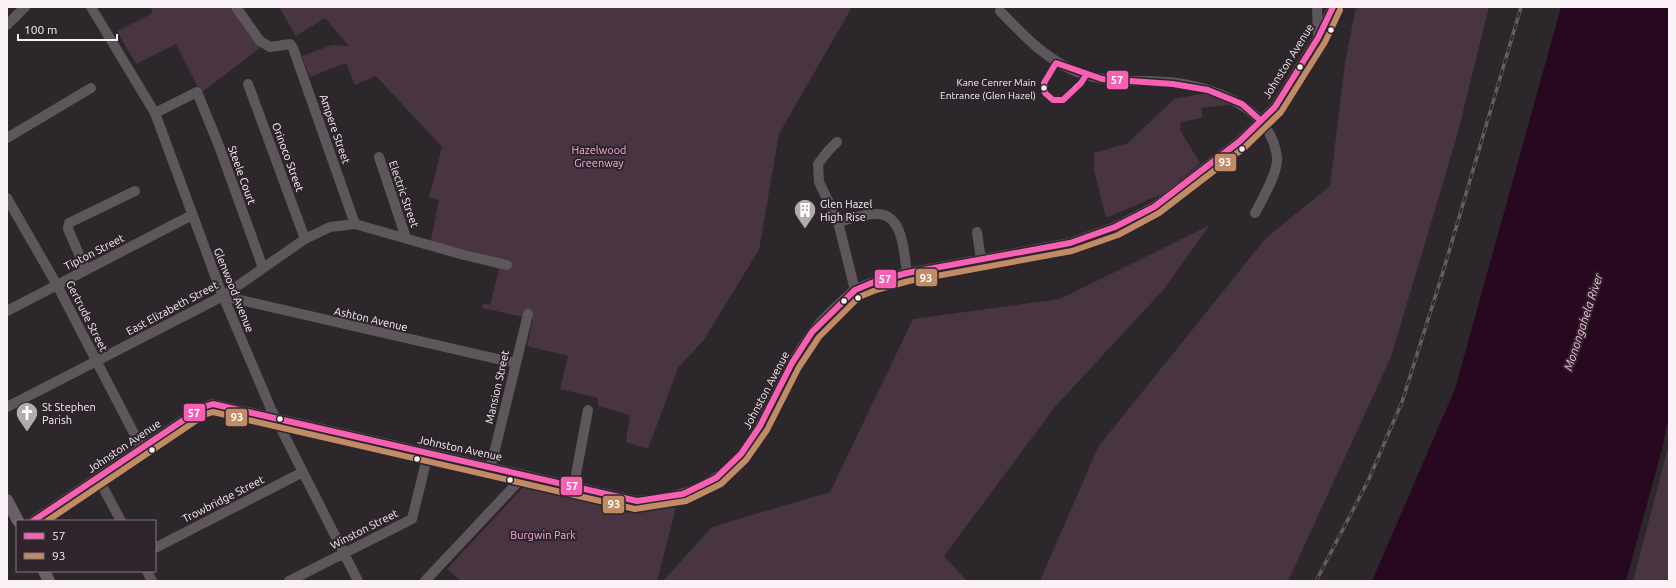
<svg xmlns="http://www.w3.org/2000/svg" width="1676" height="588" viewBox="0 0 1676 588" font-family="Ubuntu,sans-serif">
	<rect width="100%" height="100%" fill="#2c272a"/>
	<!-- green -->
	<path fill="#493442" d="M150,7H233L260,48L201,93L176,44L136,64L117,31L153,13Z
		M279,7H852L779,134L759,250L703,341L678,368L648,449L626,442L630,415L598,406V398L560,389L568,356L527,346L533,319L482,308L483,303L490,305L499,269L429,250L439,200L428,197L432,187L442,147L376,76L355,85L346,63L310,77L302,56L332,45L349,46L325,18L296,36Z
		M1356,7H1489L1457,136L1391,357L1288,581H1040L1098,447L1266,238L1330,186L1345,63Z
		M1206,93L1233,104L1202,108V118L1181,122L1180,130L1200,163L1164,193L1106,218L1094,170V153L1128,143L1174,99Z
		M1210,225L1164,289L1054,408L944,556L967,581H663L712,527L830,492L913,319L1060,299Z
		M1669,445V581H1633L1668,448Z
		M527,483L607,503L638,508H676L657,581H461L447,569Z"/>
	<!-- water -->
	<path fill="#280820" d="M1561,7H1669V416L1662,449L1626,581H1372L1455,389Z"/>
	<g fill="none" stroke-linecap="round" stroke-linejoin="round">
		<!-- minor -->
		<path stroke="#5d575b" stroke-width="10" d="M91,7L155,113L220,289L271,409L358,581
			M236,7L260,41L270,47L290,44L293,48L355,224
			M1317,7L1318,36
			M1000,11C1026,38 1050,64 1086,75C1115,84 1147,79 1177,83C1218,89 1271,109 1277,157C1279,171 1262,200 1255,213
			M7,25L25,7
			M248,84L305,239
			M155,113L197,92L219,146L263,268
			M7,138L91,88
			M837,142L828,151L818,164L819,182L838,222L855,290
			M379,157L406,238
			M7,198L57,285L141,447
			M838,222C851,219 865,213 878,214C904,215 904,255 907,273
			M977,232L981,260
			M86,270L68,229L69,223L135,191
			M223,296L515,363
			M7,311L192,215
			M7,407L223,296L305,239L330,227L355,224L464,255L507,265
			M491,466L528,314
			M98,478L121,521
			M574,485L588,410
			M33,521L203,407L213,404L637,501C778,495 756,374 839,304C844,300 849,294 855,290C870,281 890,278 907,273L1070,243L1115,227L1154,207L1240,141L1275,107L1318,38L1333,7
			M155,548L303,472
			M147,571L152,581
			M289,581L412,519L428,454
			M425,581L519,481L521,474"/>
		<!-- major -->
		<path stroke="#686066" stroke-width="12" d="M7,500L18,521
			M44,571L49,581"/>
		<!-- rail casing -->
		<g stroke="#635e61" stroke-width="3.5">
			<path id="rail" d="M1316,581L1368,481L1402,402L1443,272L1521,7"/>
		</g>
		<!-- rail -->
		<use href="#rail" stroke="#2f242b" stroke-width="2" stroke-dasharray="6" stroke-linecap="butt"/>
		<!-- bus-1 casing -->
		<g stroke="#2f242b" stroke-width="9">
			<path id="bus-1" d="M1086,75L1081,83L1063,100H1053L1045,93L1044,83L1056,63L1102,79L1173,84L1208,90L1242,104L1260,120
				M33,521L203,407L213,404L637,501L683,494L716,478L741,454L760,426L792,363L812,332L855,290L874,282L907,273L1070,243L1115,227L1154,207L1240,141L1275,107L1318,38L1333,7"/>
		</g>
		<!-- bus-2 casing -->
		<g stroke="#2f242b" stroke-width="9">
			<path id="bus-2" d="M47,521L206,414L213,412L635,509L686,501L721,484L746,460L767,430L799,367L819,337L859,297L876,290L909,281L1072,251L1118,235L1159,213L1245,147L1281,112L1325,42L1340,10"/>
		</g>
		<!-- bus-1 -->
		<use href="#bus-1" stroke="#f860b3" stroke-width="6"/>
		<!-- bus-2 -->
		<use href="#bus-2" stroke="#c18c65" stroke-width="6"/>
	</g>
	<!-- icons -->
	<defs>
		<g id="building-pin" transform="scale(1.15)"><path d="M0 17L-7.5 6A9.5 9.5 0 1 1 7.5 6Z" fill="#b1aaaf" stroke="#2f242b"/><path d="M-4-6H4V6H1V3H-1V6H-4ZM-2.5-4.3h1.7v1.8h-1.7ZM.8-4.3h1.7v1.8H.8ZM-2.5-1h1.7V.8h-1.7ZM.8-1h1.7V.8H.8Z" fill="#fff"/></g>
		<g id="church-pin" transform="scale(1.15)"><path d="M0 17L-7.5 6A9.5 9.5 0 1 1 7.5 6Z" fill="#b1aaaf" stroke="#2f242b"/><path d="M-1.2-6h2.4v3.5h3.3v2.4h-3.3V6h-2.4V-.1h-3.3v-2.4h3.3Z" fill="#fff"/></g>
	</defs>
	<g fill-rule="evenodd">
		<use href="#building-pin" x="805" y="210"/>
		<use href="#church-pin" x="27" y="413"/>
	</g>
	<!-- markers -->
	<g fill="#f9f1f6" stroke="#2f242b" stroke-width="1.5">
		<circle cx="1331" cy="30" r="3.5"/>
		<circle cx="1300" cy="67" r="3.5"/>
		<circle cx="1044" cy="88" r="3.5"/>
		<circle cx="1242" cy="149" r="3.5"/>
		<circle cx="858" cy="298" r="3.5"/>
		<circle cx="844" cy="301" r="3.5"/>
		<circle cx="280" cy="419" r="3.5"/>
		<circle cx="152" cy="450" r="3.5"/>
		<circle cx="417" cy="459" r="3.5"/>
		<circle cx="510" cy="480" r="3.5"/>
	</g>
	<g text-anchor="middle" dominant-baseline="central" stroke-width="4" stroke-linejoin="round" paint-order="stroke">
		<!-- bus labels -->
		<g font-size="10" fill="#f9f1f6" stroke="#2f242b" text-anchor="end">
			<text x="1036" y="82">Kane Cenrer Main<tspan x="1036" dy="13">Entrance (Glen Hazel)</tspan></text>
		</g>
		<!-- street labels -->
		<g font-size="11" fill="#f9f1f6" stroke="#2f242b">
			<text transform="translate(1288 61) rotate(-58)">Johnston Avenue</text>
			<text transform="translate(335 129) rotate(71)">Ampere Street</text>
			<text transform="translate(288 157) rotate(70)">Orinoco Street</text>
			<text transform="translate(242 175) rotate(70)">Steele Court</text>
			<text transform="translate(404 194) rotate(71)">Electric Street</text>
			<text transform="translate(94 252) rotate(-27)">Tipton Street</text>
			<text transform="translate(234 290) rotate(68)">Glenwood Avenue</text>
			<text transform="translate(172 308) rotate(-28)">East Elizabeth Street</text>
			<text transform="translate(87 316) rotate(63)">Gertrude Street</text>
			<text transform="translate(371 319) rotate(13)">Ashton Avenue</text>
			<text transform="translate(497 387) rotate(-77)">Mansion Street</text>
			<text transform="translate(766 390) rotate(-62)">Johnston Avenue</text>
			<text transform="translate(124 446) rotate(-34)">Johnston Avenue</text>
			<text transform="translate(460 448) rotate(12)">Johnston Avenue</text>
			<text transform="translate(223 499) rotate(-27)">Trowbridge Street</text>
			<text transform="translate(364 529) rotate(-27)">Winston Street</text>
		</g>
		<!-- park labels -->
		<g font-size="11" fill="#f3addb" stroke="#2f242b">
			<text x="599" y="150">Hazelwood<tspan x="599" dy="13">Greenway</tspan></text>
			<text x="543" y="535">Burgwin Park</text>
		</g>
		<!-- poi labels -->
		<g font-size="11" fill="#f9f1f6" stroke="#2f242b" text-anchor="start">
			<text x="820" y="204">Glen Hazel<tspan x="820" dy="13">High Rise</tspan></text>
			<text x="42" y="407">St Stephen<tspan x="42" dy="13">Parish</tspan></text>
		</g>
		<!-- water labels -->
		<g font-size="12" font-style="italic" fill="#f8bfe4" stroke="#2f242b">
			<text transform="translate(1583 322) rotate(-72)">Monongahela River</text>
		</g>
	</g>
	<g stroke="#2f242b" stroke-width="1.5">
		<rect x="1106" y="70" width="23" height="20" rx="4" fill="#f860b3"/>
		<rect x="1214" y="153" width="23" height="19" rx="4" fill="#c18c65"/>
		<rect x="915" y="268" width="23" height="19" rx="4" fill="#c18c65"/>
		<rect x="874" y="269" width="23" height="20" rx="4" fill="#f860b3"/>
		<rect x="183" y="403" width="23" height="19" rx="4" fill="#f860b3"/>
		<rect x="225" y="408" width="23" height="19" rx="4" fill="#c18c65"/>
		<rect x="560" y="476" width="23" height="20" rx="4" fill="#f860b3"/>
		<rect x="602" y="495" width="23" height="19" rx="4" fill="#c18c65"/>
	</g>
	<g font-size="11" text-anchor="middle" font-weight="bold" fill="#fff">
		<text x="1117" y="84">57</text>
		<text x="1225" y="166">93</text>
		<text x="926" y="282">93</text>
		<text x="885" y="283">57</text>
		<text x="194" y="417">57</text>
		<text x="237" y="421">93</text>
		<text x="572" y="490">57</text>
		<text x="614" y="508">93</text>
	</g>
	<!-- border -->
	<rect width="1676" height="588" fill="none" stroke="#f9f1f6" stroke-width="16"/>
	<!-- legend -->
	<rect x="16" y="520" width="140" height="52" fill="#2f242b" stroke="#80767c"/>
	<rect x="24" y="533" width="20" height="6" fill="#f860b3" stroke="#80767c"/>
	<text x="52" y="540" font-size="12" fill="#f9f1f6">57</text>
	<rect x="24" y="553" width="20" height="6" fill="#c18c65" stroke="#80767c"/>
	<text x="52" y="560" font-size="12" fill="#f9f1f6">93</text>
	<!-- scale -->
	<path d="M18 34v6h99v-6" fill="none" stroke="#f9f1f6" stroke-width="2"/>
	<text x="24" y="34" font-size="12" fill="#f9f1f6" stroke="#2f242b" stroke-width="3" paint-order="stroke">100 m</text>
</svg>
